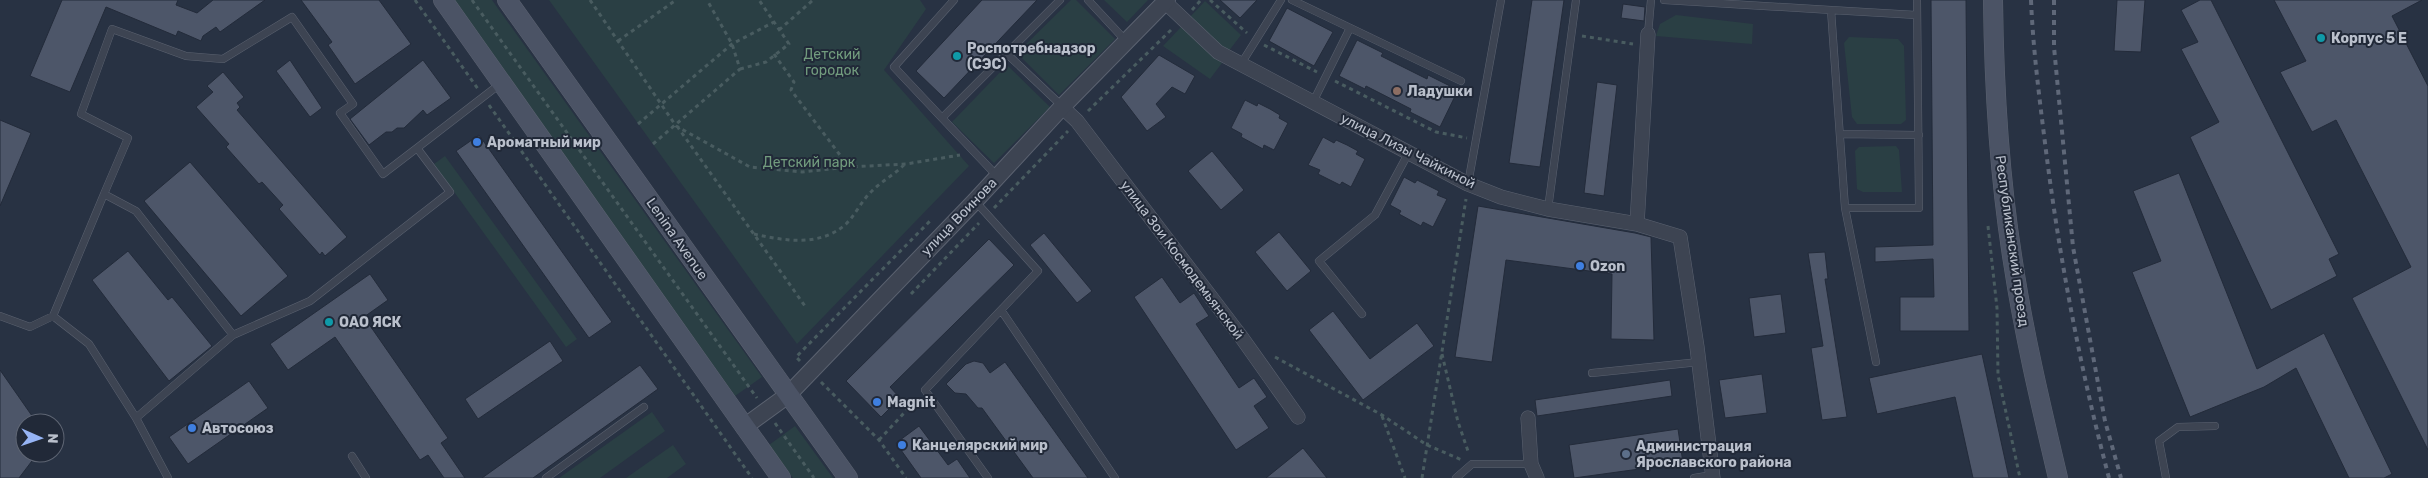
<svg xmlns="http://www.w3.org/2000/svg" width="2428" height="478" viewBox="0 0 2428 478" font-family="Rubik,sans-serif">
	<rect width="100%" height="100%" fill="#283243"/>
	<!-- green -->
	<path fill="#2a3f44" d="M451,0H492L762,377L735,396Z
		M549,0H920L926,9L884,70L969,166L797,344Z
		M1071,0H1076L1115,39L1059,95L1017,53Z
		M1104,0H1148L1127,22Z
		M1205,1L1241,35L1228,52L1189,18Z
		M1676,15L1753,24L1752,44L1656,36L1660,24Z
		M1181,27L1222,63L1210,79L1163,46Z
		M1849,37L1898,39L1904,46L1906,120L1901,124H1857L1852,117L1844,43Z
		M1007,65L1050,107L994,163L952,122Z
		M1896,146L1899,150L1902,192H1863L1857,189L1855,151L1859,147Z
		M445,156L577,339L566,347L434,164Z
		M652,412L665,431L600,478H559Z
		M795,426L833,478H793L769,445Z
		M673,445L686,464L667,478H626Z"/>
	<!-- building -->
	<path fill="#4d5669" stroke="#232b3a" d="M62,0H178L176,5L197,13L213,0H265L220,32L216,27L203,36L201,41L178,31L176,36L106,7L70,92L30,76Z
		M301,0H379L411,44L355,84L328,45L332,42Z
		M982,0H1037L944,98L916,71Z
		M1220,0H1257L1240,18Z
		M1532,0H1564L1540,167L1509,163Z
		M1931,0H1966L1969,331H1900V297H1934L1933,259L1875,262V247L1933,245Z
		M2117,0H2145L2141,52L2114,51Z
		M2200,0H2211L2339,254L2329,259L2337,276L2271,310L2190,137L2219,122L2181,49L2198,42L2181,10Z
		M2274,0H2422L2392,16L2428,86V450L2352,298L2411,267L2336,120L2312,132L2280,72L2306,61Z
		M1623,4L1645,7L1644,21L1621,18Z
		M1287,8L1333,32L1314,66L1269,41Z
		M1357,40L1383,53L1381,56L1427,79L1428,75L1458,90L1440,127L1410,112L1411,109L1366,86L1365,89L1339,76Z
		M1159,55L1195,76L1185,94L1172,87L1156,104L1166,117L1147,131L1121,97Z
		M290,60L322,108L310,117L276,71Z
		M423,60L451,98L427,115L423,110L404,128H397L392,132H386L369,145L350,119Z
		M223,72L244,97L237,103L240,107L237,110L347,237L325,256L322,252L320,255L279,209L283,205L262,182L259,184L226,147L229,144L196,107L213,92L207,86Z
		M1597,82L1617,85L1604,196L1584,193Z
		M1245,100L1257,106L1258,103L1270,109L1280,115L1279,118L1288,123L1274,150L1264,145L1263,149L1241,137L1242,134L1231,128Z
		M0,120L31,133L0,206Z
		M479,135L612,322L589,338L456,151Z
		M1323,137L1334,143L1336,140L1347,145L1358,151L1356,154L1365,159L1351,187L1342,182L1340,185L1318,174L1320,170L1308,165Z
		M1212,151L1244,190L1221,210L1188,171Z
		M190,162L288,276L241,316L144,201Z
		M2179,173L2257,369L2324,333L2392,474L2384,478H2349L2296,368L2264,387L2190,417L2132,272L2161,261L2133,191Z
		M1404,177L1415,183L1417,180L1439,191L1437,195L1447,199L1433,227L1423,222L1421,226L1399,214L1401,211L1390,205Z
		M1478,206L1635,233L1651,237L1654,340L1611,339L1612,274L1506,260L1492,362L1455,357Z
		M1279,232L1311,271L1287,291L1255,252Z
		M1044,233L1092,291L1077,303L1030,245Z
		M989,239L1014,265L890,387L900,398L881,417L846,381Z
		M128,251L168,300L172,297L212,346L169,381L92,280Z
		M1825,252L1828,279H1825L1847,417L1822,420L1811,348L1823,346L1808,253Z
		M370,274L388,300L364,317L448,438L441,443L465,478H444L428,455L420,460L335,337L288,370L270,344Z
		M1162,277L1180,303L1194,293L1209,316L1196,324L1239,388L1254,378L1267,397L1254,406L1269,428L1236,450L1134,297Z
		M1781,294L1786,333L1754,337L1749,298Z
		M1333,311L1370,359L1417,323L1434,346L1363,400L1309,330Z
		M550,341L563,361L478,419L465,399Z
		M1982,354L2009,478H1973L1955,397L1877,414L1869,378Z
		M974,361L983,363L990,373L1005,362L1088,478H1033L982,408H978L966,394L955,393L946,384L966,364Z
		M640,365L658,389L533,478H482Z
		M0,370L37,423H25V453H38L19,478H0Z
		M1762,374L1767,413L1725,418L1719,380Z
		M1670,380L1672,396L1537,416L1535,400Z
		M249,381L268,408L188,464L169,437Z
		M919,426L948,465L957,459L970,478H921L896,443Z
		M1678,429L1683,463L1574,478L1569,445Z
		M1303,448L1327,478H1266Z"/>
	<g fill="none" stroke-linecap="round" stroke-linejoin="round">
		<!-- service casing -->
		<g stroke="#5b6270" stroke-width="8">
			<path id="service" d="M1088,0L1126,41
				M1292,0L1461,81
				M1664,0L1831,10L1845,208L1876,362
				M1831,10L1916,15
				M1648,34L1651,0
				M1006,53L1062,106
				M1241,64L1281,0
				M1313,102L1350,28
				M942,118L894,67L954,0
				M1840,134L1919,135
				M997,176L942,118L1060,0
				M1468,184L1501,0
				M104,194L128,138L81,114L112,29L186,56L223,59L292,17L353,104L340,113L383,174L417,148
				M975,201L1038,271L925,390L988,478
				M1845,208H1919L1917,0
				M1548,209L1576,0
				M1001,310L1115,478
				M1362,314L1319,261L1375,215L1409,152
				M0,316L30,327L53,316L89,344L136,418L168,478
				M53,316L104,194L136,211L233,335L310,301L450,192L417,148L500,84
				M1592,373L1699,362
				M136,418L233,335
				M352,456L366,478
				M546,478L644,407
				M1456,478L1472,464H1531
				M1694,478L1712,475
				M2166,478L2159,441L2178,427L2215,426"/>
		</g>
		<!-- minor casing -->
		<g stroke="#5b6270" stroke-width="15">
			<path id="minor" d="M1165,2L1218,52L1468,184L1501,197L1548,209L1637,224L1680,237L1697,347L1713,478
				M1062,107L1077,121L1242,338L1298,417
				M1637,224L1648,34
				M1528,418L1531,464L1537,478"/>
		</g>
		<!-- tertiary casing -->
		<g stroke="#5b6270" stroke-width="18">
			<path id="tertiary" d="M744,427L788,395L975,201L1062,107L1167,0"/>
		</g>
		<!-- secondary casing -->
		<g stroke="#5b6270" stroke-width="20">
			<path id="secondary" d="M443,0L781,478
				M507,0L848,478
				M1993,0C1994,88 1999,175 2013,262C2024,335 2041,406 2058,478"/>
		</g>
		<!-- path -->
		<path stroke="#495c60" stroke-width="3" stroke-dasharray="4 4" stroke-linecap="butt" d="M415,0L478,89
			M472,0L757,398
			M590,0L676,126L750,167L802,172L849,167
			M1210,0L1247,33
			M1192,10L1201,0
			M779,30L813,0
			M1582,36L1633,44
			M618,41L676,0
			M1264,45L1317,72
			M774,54L794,82L791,90L849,167L906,164L960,155
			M740,69L766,62L789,44L759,0
			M1335,81L1436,132L1467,138
			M489,105L752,478
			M1088,111L1173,28
			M638,124L732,44L774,22
			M677,126L805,306
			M653,144L740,69L732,44L707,0
			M994,208L1068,131
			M1988,226L1997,308L1998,375L2020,478
			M754,234C785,241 820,247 846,224C856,214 862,200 872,191C882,181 895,174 905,164
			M911,294L979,223
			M1442,354L1458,422L1469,454
			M1275,357L1382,415L1427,445L1462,460
			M800,361L796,357L931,220
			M821,382L879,440L906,478
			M1382,416L1405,478
			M775,423L814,478
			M879,440L918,398
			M1422,478L1466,199"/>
		<!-- service -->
		<use href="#service" stroke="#3d4452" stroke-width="7"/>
		<!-- minor -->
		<use href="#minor" stroke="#3d4452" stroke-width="14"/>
		<!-- tertiary -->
		<use href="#tertiary" stroke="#3d4452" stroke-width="16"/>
		<!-- secondary -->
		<use href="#secondary" stroke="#4b5365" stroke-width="19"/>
		<!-- rail -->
		<path stroke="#5f6879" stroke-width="4" stroke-dasharray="5 5" stroke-linecap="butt" d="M2031,0C2033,48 2039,95 2045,143C2059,256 2080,368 2109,478
			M2054,0V47L2073,247L2105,421L2121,478"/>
	</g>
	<!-- markers -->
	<g fill="#0f9aa8" stroke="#212938" stroke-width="2">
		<circle cx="2321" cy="38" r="5"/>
		<circle cx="957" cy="56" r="5"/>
		<circle cx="329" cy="322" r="5"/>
	</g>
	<circle fill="#8d6e63" stroke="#212938" stroke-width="2" cx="1397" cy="91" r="5"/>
	<g fill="#3f7fe0" stroke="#212938" stroke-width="2">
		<circle cx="477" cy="142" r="5"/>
		<circle cx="1580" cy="266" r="5"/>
		<circle cx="877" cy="402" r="5"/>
		<circle cx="192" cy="428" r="5"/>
		<circle cx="902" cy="445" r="5"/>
	</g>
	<circle fill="#5c6f8a" stroke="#212938" stroke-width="2" cx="1626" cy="454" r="5"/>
	<g text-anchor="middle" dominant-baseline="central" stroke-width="4" stroke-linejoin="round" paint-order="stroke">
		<!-- poi labels -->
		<g font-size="14" font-weight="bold" fill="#bac0cc" stroke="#212938" text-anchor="start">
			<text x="2331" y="38">Корпус 5 E</text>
			<text x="967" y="48">Роспотребнадзор<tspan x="967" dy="16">(СЭС)</tspan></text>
			<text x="1407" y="91">Ладушки</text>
			<text x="487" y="142">Ароматный мир</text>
			<text x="1590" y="266">Ozon</text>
			<text x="339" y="322">ОАО ЯСК</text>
			<text x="887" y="402">Magnit</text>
			<text x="202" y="428">Автосоюз</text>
			<text x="912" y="445">Канцелярский мир</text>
			<text x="1636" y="446">Администрация<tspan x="1636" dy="16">Ярославского района</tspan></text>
		</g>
		<!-- park labels -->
		<g font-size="14" fill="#729c7e" stroke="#212938">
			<text x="832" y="54">Детский<tspan x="832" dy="16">городок</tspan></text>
			<text x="809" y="162">Детский парк</text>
		</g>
		<!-- street labels -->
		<g font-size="14" fill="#bac0cc" stroke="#212938">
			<text transform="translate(1408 151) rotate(27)">улица Лизы Чайкиной</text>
			<text transform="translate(959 217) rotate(-46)">улица Воинова</text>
			<text transform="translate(677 239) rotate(55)">Lenina Avenue</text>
			<text transform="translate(2012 241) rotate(82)">Республиканский проезд</text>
			<text transform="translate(1182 260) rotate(53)">улица Зои Космодемьянской</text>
		</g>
	</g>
	<!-- north arrow -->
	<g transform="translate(40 438) rotate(92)"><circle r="24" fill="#212938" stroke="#5e6573"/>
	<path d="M0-4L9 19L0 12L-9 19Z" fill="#96b4f5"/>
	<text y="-8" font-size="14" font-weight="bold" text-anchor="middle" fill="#bac0cc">N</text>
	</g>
</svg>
